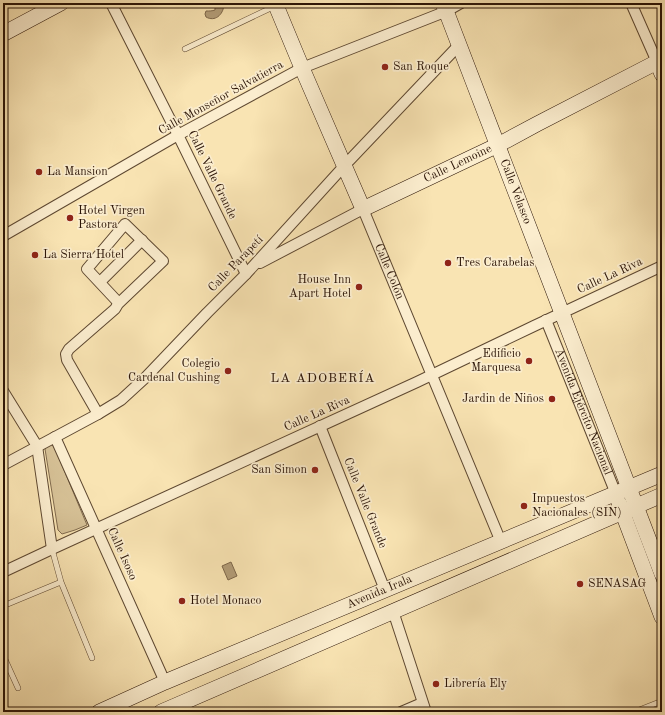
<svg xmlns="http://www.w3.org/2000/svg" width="665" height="715" viewBox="0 0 665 715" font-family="'Old Standard TT',serif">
	<rect width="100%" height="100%" fill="#f9e4b3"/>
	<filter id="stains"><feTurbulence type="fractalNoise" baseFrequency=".005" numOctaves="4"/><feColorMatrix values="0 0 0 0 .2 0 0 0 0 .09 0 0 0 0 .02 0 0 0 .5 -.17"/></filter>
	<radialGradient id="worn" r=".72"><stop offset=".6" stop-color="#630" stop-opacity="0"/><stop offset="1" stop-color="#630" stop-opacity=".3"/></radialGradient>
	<!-- green -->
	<path fill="#d6c196" stroke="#806a4e" d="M48,443L54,446L87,525L75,530L62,534L58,530L45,449Z"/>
	<!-- water -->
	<path fill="#b39d78" stroke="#7d664a" d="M218,3H223L224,5C223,15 215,22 206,17L205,14L206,11C210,11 212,11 215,10V5Z
		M231,562L237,576L228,580L222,566Z"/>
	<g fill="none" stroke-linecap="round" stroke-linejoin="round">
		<!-- lane casing -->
		<g stroke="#5e4831" stroke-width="6">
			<path id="lane" d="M185,49L275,6
				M52,549L61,582L92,658
				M3,606L61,582
				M3,655L18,688
				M634,712L662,701"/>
		</g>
		<!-- street casing -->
		<g stroke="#5e4831" stroke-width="12">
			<g id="street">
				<path d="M111,3L178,135L246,274"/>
				<path d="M631,3L657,62L662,60"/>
				<path d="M3,236L178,135L302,68L447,11L461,3"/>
				<path id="s1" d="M260,263L363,209L501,542"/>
				<path d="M100,282L142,240"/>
				<path id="s2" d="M546,320L616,494"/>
				<path d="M3,391L37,446L52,549"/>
				<path d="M98,414L67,360L66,354L69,349L115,309L118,304L163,261L125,224L87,269L116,300L118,304"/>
				<path d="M320,426L385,590"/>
				<path d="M55,437L165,682"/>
				<path d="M3,465L98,414L121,400L145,378L207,313L246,274L345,165L460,44"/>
				<path d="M3,572L52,549L417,382L534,326L662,266"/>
				<path d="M393,611L426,712"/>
				<path d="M401,712L422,703"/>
			</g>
		</g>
		<!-- secondary casing -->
		<g stroke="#2b1406" stroke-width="16">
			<g id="secondary">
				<path id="s3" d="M275,3L302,68L363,209L498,145L537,124L657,62L662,74"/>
				<path id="s4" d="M443,3L662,574"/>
				<path d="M3,34L61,3"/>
				<path d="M619,503L662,617"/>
				<path id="s5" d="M99,712L165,682L662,474"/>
				<path d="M161,712L662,495"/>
			</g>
		</g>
		<!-- lane -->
		<use href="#lane" stroke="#fbedce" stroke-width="5"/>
		<!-- street -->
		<use href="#street" stroke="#fbedce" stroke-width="10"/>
		<!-- secondary -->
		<use href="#secondary" stroke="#fbedce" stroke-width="15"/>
	</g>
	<!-- markers -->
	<g fill="#8f2418" stroke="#fbedce" stroke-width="1.5">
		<circle cx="385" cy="67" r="4"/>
		<circle cx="39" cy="172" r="4"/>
		<circle cx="70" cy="218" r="4"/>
		<circle cx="35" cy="255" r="4"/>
		<circle cx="448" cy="263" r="4"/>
		<circle cx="359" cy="287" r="4"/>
		<circle cx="529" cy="361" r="4"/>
		<circle cx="228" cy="371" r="4"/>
		<circle cx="552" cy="399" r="4"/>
		<circle cx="315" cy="470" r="4"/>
		<circle cx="524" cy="506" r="4"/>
		<circle cx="580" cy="584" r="4"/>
		<circle cx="182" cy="601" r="4"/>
		<circle cx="436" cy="684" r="4"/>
	</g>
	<g text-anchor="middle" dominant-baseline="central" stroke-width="3.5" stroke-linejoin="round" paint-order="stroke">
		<!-- poi labels -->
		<g font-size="12" fill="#2b1406" stroke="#fbedce" text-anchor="start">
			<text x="393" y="67">San Roque</text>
			<text x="47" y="172">La Mansion</text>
			<text x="78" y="211">Hotel Virgen<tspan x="78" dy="14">Pastora</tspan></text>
			<text x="43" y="255">La Sierra Hotel</text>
			<text x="456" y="263">Tres Carabelas</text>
			<text x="351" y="280" text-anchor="end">House Inn<tspan x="351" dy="14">Apart Hotel</tspan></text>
			<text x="521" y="354" text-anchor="end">Edificio<tspan x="521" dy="14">Marquesa</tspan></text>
			<text x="220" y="364" text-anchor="end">Colegio<tspan x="220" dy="14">Cardenal Cushing</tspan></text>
			<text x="544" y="399" text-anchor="end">Jardin de Niños</text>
			<text x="307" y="470" text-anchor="end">San Simon</text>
			<text x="532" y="499">Impuestos<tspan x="532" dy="14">Nacionales (SIN)</tspan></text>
			<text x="588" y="584">SENASAG</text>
			<text x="190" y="601">Hotel Monaco</text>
			<text x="444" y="684">Librería Ely</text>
		</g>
		<!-- street labels -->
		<g font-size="12" fill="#2b1406" stroke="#fbedce">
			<text transform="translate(221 98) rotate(-29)">Calle Monseñor Salvatierra</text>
			<text stroke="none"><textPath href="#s3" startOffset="329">Calle Lemoine</textPath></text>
			<text transform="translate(212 175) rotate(64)">Calle Valle Grande</text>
			<text stroke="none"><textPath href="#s4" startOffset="202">Calle Velasco</textPath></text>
			<text transform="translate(236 264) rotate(-46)">Calle Parapetí</text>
			<text stroke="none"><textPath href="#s1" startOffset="184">Calle Colón</textPath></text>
			<text transform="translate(610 276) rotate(-25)">Calle La Riva</text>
			<text stroke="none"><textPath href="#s2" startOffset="99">Avenida Ejército Nacional</textPath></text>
			<text transform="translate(317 414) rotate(-24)">Calle La Riva</text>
			<text transform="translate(365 503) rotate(68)">Calle Valle Grande</text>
			<text transform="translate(122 554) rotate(66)">Calle Isoso</text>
			<text stroke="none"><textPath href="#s5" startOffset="305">Avenida Irala</textPath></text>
		</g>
		<!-- neighbourhood labels -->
		<g font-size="13" letter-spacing="1" fill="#2b1406" stroke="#fbedce">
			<text x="323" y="378">LA ADOBERÍA</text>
		</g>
	</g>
	<!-- margin -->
	<rect width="665" height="715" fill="none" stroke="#f9e4b3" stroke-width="16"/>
	<rect x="4" y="4" width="657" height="707" fill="none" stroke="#2b1406" stroke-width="2"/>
	<rect x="8" y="8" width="649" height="699" fill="none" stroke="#2b1406"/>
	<rect width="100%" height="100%" filter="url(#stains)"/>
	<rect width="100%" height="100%" fill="url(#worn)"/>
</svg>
